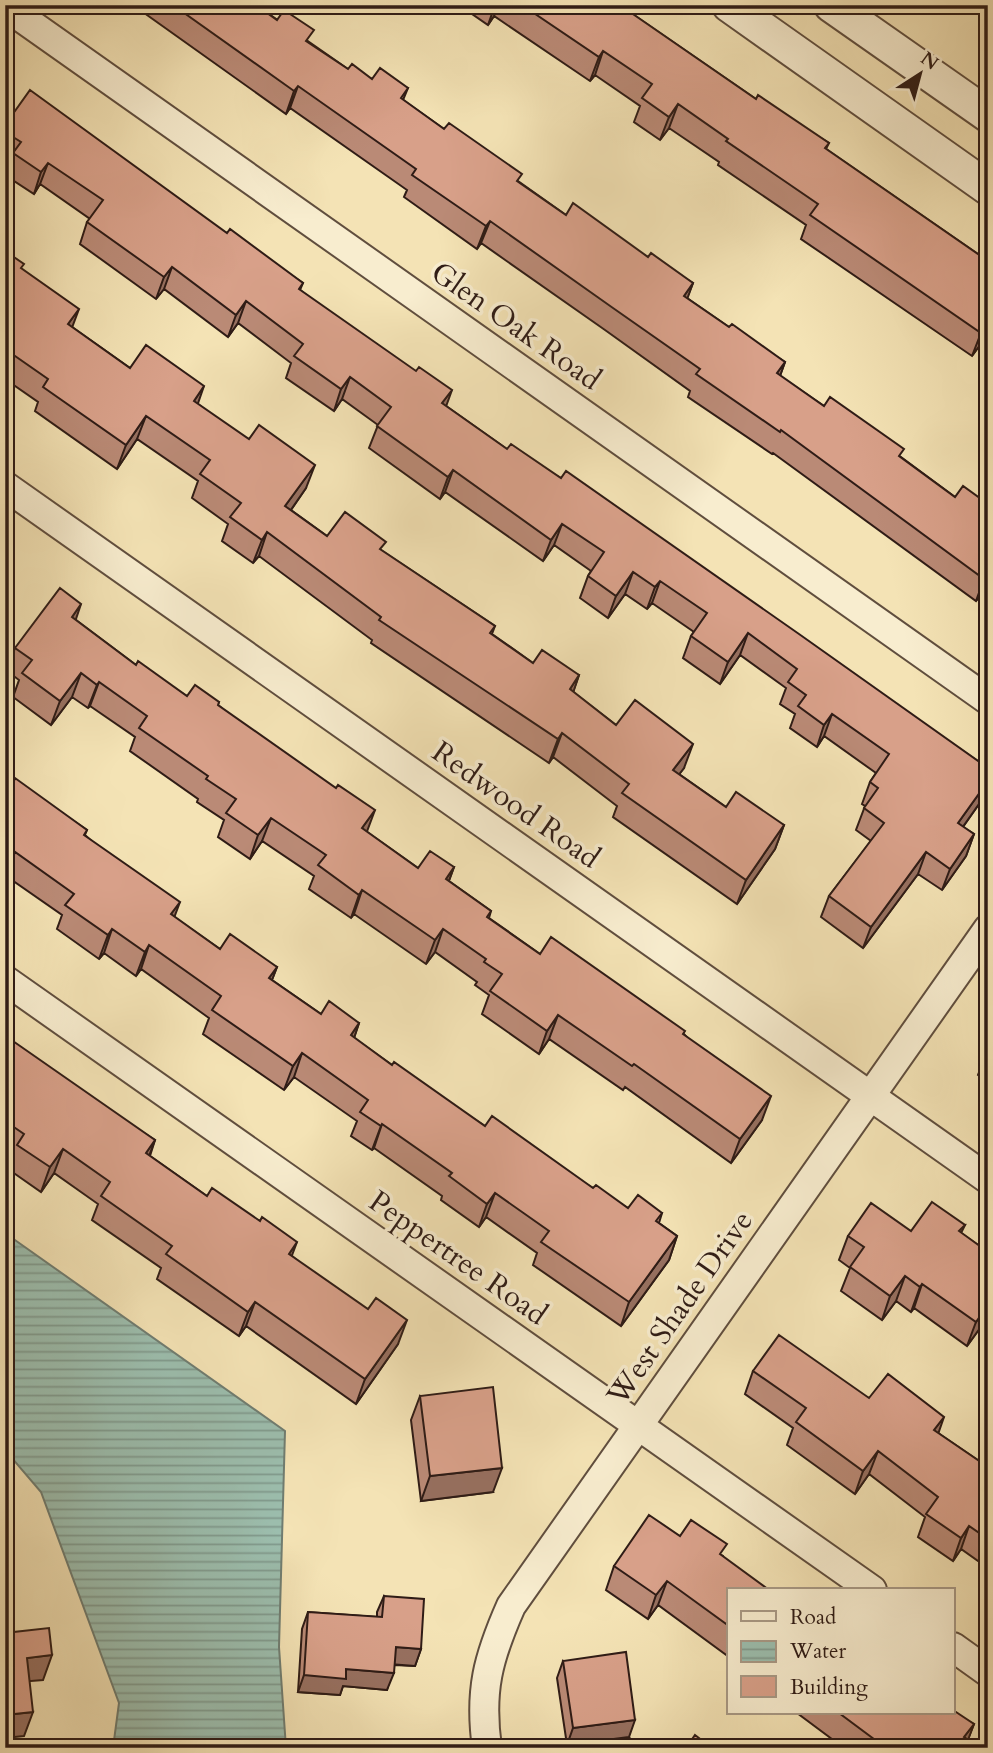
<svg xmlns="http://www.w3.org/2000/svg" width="993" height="1753" viewBox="0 0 993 1753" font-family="Cardo,serif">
	<defs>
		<pattern id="water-rules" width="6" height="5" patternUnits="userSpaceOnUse" patternTransform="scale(1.75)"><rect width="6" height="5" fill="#9cbeae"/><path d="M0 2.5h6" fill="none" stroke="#809a8d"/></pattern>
	</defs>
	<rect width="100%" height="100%" fill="#f4e3b5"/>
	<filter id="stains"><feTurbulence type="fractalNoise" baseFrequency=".00286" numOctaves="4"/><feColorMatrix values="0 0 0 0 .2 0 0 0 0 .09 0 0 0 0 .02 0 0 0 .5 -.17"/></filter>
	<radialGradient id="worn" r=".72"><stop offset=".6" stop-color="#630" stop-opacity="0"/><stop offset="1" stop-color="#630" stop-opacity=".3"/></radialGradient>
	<!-- water -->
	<path fill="url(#water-rules)" stroke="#707d71" stroke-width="2" d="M5,1233L285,1431L279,1647L286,1748H113L119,1703L41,1492L5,1450Z"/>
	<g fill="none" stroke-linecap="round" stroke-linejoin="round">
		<!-- minor casing -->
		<g stroke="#604e3e" stroke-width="32">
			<path id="minor" d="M5,6L988,700
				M5,486L988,1179
				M5,980L872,1590
				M953,1647L988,1672
				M487,1748C479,1691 488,1658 511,1606L988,929"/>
		</g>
		<!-- tertiary casing -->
		<g stroke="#604e3e" stroke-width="37">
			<path id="tertiary" d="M729,5L988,188
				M831,5L988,115"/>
		</g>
		<!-- minor -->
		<use href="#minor" stroke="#f8edcf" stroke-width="28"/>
		<!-- tertiary -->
		<use href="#tertiary" stroke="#f8edcf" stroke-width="33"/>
	</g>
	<!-- wall -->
	<path fill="#ba8a76" stroke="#2f1c16" stroke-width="2" d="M133,5H256L348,69L372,79L408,88L403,100L566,215L648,257L693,283L687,298L729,327L785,362L780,376L824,406L901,457L955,497L988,504V516L986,521L988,522V585L976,601L773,453L772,454L688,397L690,391L605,330L481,243L477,249L404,197L407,190L290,108L286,114Z
		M459,5H627L632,9L631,13L756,99L829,143L826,149L988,261V334L972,356L801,239L806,225L718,165L719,162L669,128L660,140L634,122L640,106L595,75L590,81L494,16L488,25Z
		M5,125L227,233L303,283L300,290L446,406L507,449L561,478L988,768V789L986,794L963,827L974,834L966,856L942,890L918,874L863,948L821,917L829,896L871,841L856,830L865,806L862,804L870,782L876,773L824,736L817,747L790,728L795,714L780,704L786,688L740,655L720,684L683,658L691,636L694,632L652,603L647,609L625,594L608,618L580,598L588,576L591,571L554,545L543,561L445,492L440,499L369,448L378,425L342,399L334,411L286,378L291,363L238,323L228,337L164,289L156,299L80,244L87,222L90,219L40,184L34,194L5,175L10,162L5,159Z
		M5,251L72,327L130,368L198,404L306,488L291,510L327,536L382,551L495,626L492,634L533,663L579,675L573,692L616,725L684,768L679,774L726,807L784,825L775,849L737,904L613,817L617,806L553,757L549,763L371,643L372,640L259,556L253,563L222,541L228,524L192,498L198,481L137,439L117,469L35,411L38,402L5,379Z
		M76,620L136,665L187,696L219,702L218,705L367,832L418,868L454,867L449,881L491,911L489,918L540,954L684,1034L762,1120L731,1163L625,1087L623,1090L549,1039L539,1054L482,1014L489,995L475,985L477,982L435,952L426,964L354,914L351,918L309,889L314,876L262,841L250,859L218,837L224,820L197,802L198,799L130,751L135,737L90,706L88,708L72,697L51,725L13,697L19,680L7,671L15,648Z
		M5,775L87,830L85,835L174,917L220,949L277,967L272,980L321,1014L359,1023L354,1038L392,1065L485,1126L628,1208L662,1213L659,1223L677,1236L669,1260L621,1326L533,1265L537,1253L486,1217L479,1227L441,1200L442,1196L374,1148L372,1150L351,1136L357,1121L294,1077L284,1090L203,1034L209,1018L141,969L136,976L104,953L99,959L57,929L62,915L6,876L5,878Z
		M5,1046L155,1140L150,1156L292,1256L398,1344L356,1404L246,1326L239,1336L157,1279L161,1268L92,1220L98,1204L54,1173L41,1192L8,1169L13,1157L5,1151Z
		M988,1050V1082L978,1075Z
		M965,1225L961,1233L988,1252V1317L967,1346L914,1308L911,1312L896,1301L882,1320L841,1291L850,1268L839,1260L848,1236L911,1231Z
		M753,1371L869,1398L938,1433L988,1467V1568L961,1549L953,1561L918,1537L925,1517L869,1474L855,1494L787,1445L793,1428L745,1394Z
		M420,1396L493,1492L421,1501L411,1420Z
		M680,1536L723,1556L729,1590V1657L658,1605L648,1619L606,1590L614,1566Z
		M384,1596L421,1649L415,1666L394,1665L387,1690L343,1686L340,1695L298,1692L302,1629L308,1612L377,1617V1612Z
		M563,1661L629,1737L567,1745L557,1678Z
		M797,1713H953L974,1724L968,1739L980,1748H844Z"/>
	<!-- shaded-wall -->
	<path fill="#977060" stroke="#2f1c16" stroke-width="2" d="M495,5H498L494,16L488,25Z
		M603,51L595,75L590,81L599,57Z
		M298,86L290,108L286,114L294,91Z
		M678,104L669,128L660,140L669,117Z
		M48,163L40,184L34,194L41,172Z
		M490,221L481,243L477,249L486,226Z
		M172,267L164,289L156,299L164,277Z
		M693,283L685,305L684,296Z
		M246,301L238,323L228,337L236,315Z
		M79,309L70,333L68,324Z
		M988,322V334L972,356L981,333Z
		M785,362L777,384V373Z
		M350,377L342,399L334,411L341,389Z
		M204,386L196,409L194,401Z
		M452,390L444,412L442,403Z
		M146,416L137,439L117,469L126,445Z
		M315,465L306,488L277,530L285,506Z
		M453,470L445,492L440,499L448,477Z
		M988,511V516L983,529L982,518Z
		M562,524L554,545L543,561L551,540Z
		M267,532L259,556L253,563L262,540Z
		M12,554L5,572V564Z
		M633,572L625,594L608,618L616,596Z
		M988,573V585L976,601L984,579Z
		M660,581L652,603L647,609L655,587Z
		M81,604L73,628L72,617Z
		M748,633L740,655L720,684L728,662Z
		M81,673L72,697L51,725L60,701Z
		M579,675L571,699L570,689Z
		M99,682L90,706L88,708L97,685Z
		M832,714L824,736L817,747L824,725Z
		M562,733L553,757L549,763L558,739Z
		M693,744L684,768L664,794L673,770Z
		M988,781V789L986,794L950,845L958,823Z
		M375,810L366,834L362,828Z
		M271,818L262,841L250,859L258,835Z
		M784,825L775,849L737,904L746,880Z
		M974,834L966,856L942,890L950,869Z
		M15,852L6,876L5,878L6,864Z
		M926,852L918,874L863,948L871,927Z
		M454,867L445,891L446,879Z
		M362,890L354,914L351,918L359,895Z
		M180,902L171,926V914Z
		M112,929L104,953L99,959L108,935Z
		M443,929L435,952L426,964L435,940Z
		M149,945L141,969L136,976L145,952Z
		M277,967L268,990L269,978Z
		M558,1015L549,1039L539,1054L547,1031Z
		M359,1023L351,1047V1035Z
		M302,1053L294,1077L284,1090L293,1066Z
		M771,1096L762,1120L731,1163L740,1139Z
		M382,1124L374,1148L372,1150L381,1126Z
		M155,1140L146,1164V1153Z
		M63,1149L54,1173L41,1192L50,1167Z
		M495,1193L486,1217L479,1227L487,1204Z
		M677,1236L669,1260L621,1326L629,1302Z
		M297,1242L288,1266L289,1254Z
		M905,1276L896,1301L882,1320L890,1296Z
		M922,1284L914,1308L911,1312L920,1287Z
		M255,1302L246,1326L239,1336L248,1312Z
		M988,1305V1317L967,1346L976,1322Z
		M407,1320L398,1344L356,1404L365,1379Z
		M944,1417L936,1440L934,1430Z
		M878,1451L869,1474L855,1494L863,1471Z
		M502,1468L493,1492L421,1501L430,1476Z
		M969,1526L961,1549L953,1561L961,1538Z
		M667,1581L658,1605L648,1619L656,1595Z
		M396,1647L421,1649L415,1666L389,1664Z
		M52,1655L43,1680L19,1682L27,1658Z
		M346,1669L394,1673L387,1690L343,1686L340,1695L298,1692L304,1675Z
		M33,1712L24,1736L5,1738V1715Z
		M635,1720L629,1737L567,1745L573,1728Z
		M974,1724L965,1748L964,1737Z"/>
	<!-- building -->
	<path fill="#d8a089" stroke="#2f1c16" stroke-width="2" d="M173,5H256L277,20L284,10L314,30L306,41L348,69L352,64L372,79L380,68L408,88L401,98L444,129L449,123L522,174L517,181L566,215L573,203L648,257L651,253L693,283L684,296L729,327L732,324L785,362L777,373L824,406L830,397L904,449L899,456L955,497L963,486L988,504V511L982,518L988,522V573L984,579L781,430L780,432L696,374L700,369L613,308L490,221L486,226L412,175L416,169L298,86L294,91Z
		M522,5H627L632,9L630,12L756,99L758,95L829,143L825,148L988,261V322L981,333L810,215L818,204L726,141L728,139L678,104L669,117L642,98L652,84L603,51L599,57Z
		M30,90L227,233L230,229L303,283L299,289L416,371L419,367L452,390L442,403L507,449L511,444L561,478L566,471L799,634L988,768V781L958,823L974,834L950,869L926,852L871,927L829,896L884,823L864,808L878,788L870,782L889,754L832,714L824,725L798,706L806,695L788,682L797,669L748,633L728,662L691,636L707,613L660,581L655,587L633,572L616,596L588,576L604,552L562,524L551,540L453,470L448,477L377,426L391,407L350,377L341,389L294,356L303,344L246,301L236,315L172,267L164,277L87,222L103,200L48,163L41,172L13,153L21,142L5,132V125Z
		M5,251L24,264L21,268L79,309L68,324L130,368L146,345L204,386L194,401L249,439L259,425L315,465L285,506L327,536L345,512L386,542L380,549L495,626L490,633L533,663L542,650L579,675L570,689L616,725L635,700L693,744L673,770L726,807L736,792L784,825L746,880L622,793L629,784L562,733L558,739L379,620L381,617L267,532L262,540L230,517L241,503L200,474L210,460L146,416L126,445L43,387L48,379L5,349V335L13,324L5,319Z
		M5,550L12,554L5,564Z
		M60,588L81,604L72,617L136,665L138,661L187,696L195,685L219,702L218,705L336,788L338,785L375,810L362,828L418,868L430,851L454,867L446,879L491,911L487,917L540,954L551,937L685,1031L683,1034L771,1096L740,1139L634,1064L632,1066L558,1015L547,1031L490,991L502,974L484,962L486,959L443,929L435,940L362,890L359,895L318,865L326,855L271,818L258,835L226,813L236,799L206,779L208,776L139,728L147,716L99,682L97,685L81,673L60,701L22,673L32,660L15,648Z
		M5,775L14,781L15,778L87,830L84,835L180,902L171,914L220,949L230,934L277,967L269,978L321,1014L329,1001L359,1023L351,1035L392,1065L394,1062L485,1126L492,1116L593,1188L596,1185L628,1208L638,1195L662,1213L656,1221L677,1236L629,1302L541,1242L549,1231L495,1193L487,1204L449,1176L452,1173L382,1124L381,1126L360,1112L368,1100L302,1053L293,1066L212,1010L221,996L149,945L145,952L112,929L108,935L65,905L74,894L15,852L6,864L5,863Z
		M10,1039L155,1140L146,1153L207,1196L212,1188L260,1221L262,1217L297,1242L289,1254L368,1309L376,1298L407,1320L365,1379L255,1302L248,1312L166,1254L172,1246L101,1196L110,1182L63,1149L50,1167L17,1145L24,1134L5,1121V1046Z
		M932,1202L965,1225L959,1231L988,1252V1305L976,1322L922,1284L920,1287L905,1276L890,1296L850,1267L864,1247L848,1236L871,1203L911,1231Z
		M779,1335L869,1398L888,1374L944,1417L934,1430L988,1467V1539L969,1526L961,1538L926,1514L938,1497L878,1451L863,1471L796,1422L806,1408L753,1371Z
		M493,1387L502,1468L430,1476L420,1396Z
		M649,1515L680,1536L691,1520L727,1544L720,1554L769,1590H729V1626L667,1581L656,1595L614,1566Z
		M384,1596L424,1599L421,1649L396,1647L394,1673L346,1669V1679L304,1675L308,1612L382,1617Z
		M49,1628L52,1655L27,1658L33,1712L5,1715V1633Z
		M626,1652L635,1720L573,1728L563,1661Z
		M953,1710L974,1724L964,1737L980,1748H886L839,1713H953Z
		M695,1735L712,1748H686Z"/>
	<g text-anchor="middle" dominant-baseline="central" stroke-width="7" stroke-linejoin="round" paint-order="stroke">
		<!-- street labels -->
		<g font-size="30" fill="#2f1c16" stroke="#f8edcf">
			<text transform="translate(516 326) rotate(35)">Glen Oak Road</text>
			<text transform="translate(516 805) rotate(35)">Redwood Road</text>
			<text transform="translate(458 1258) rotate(35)">Peppertree Road</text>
			<text transform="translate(680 1308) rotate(-55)">West Shade Drive</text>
		</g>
	</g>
	<!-- margin -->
	<rect width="993" height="1753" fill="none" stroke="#f4e3b5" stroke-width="28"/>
	<rect x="7" y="7" width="979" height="1739" fill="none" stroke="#2f1c16" stroke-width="3.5"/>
	<rect x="14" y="14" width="965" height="1725" fill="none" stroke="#2f1c16" stroke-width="2"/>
	<!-- legend -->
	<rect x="727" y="1588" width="228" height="126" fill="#f8edcf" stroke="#a89985" stroke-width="2"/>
	<rect x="741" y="1611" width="35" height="10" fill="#f8edcf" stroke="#a89985" stroke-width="2"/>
	<text x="790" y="1624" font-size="21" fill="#2f1c16">Road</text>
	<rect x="741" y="1641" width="35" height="21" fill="url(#water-rules)" stroke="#a89985" stroke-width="2"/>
	<text x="790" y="1658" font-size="21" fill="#2f1c16">Water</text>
	<rect x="741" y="1676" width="35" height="21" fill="#d8a089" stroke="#a89985" stroke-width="2"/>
	<text x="790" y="1694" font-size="21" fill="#2f1c16">Building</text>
	<!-- north arrow -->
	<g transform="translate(920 74) rotate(36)" stroke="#f8edcf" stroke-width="5" paint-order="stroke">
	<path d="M0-5L12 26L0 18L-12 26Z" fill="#2f1c16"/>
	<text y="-10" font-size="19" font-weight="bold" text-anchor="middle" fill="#2f1c16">N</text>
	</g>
	<rect width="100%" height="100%" filter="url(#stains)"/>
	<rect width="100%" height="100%" fill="url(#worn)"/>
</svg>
